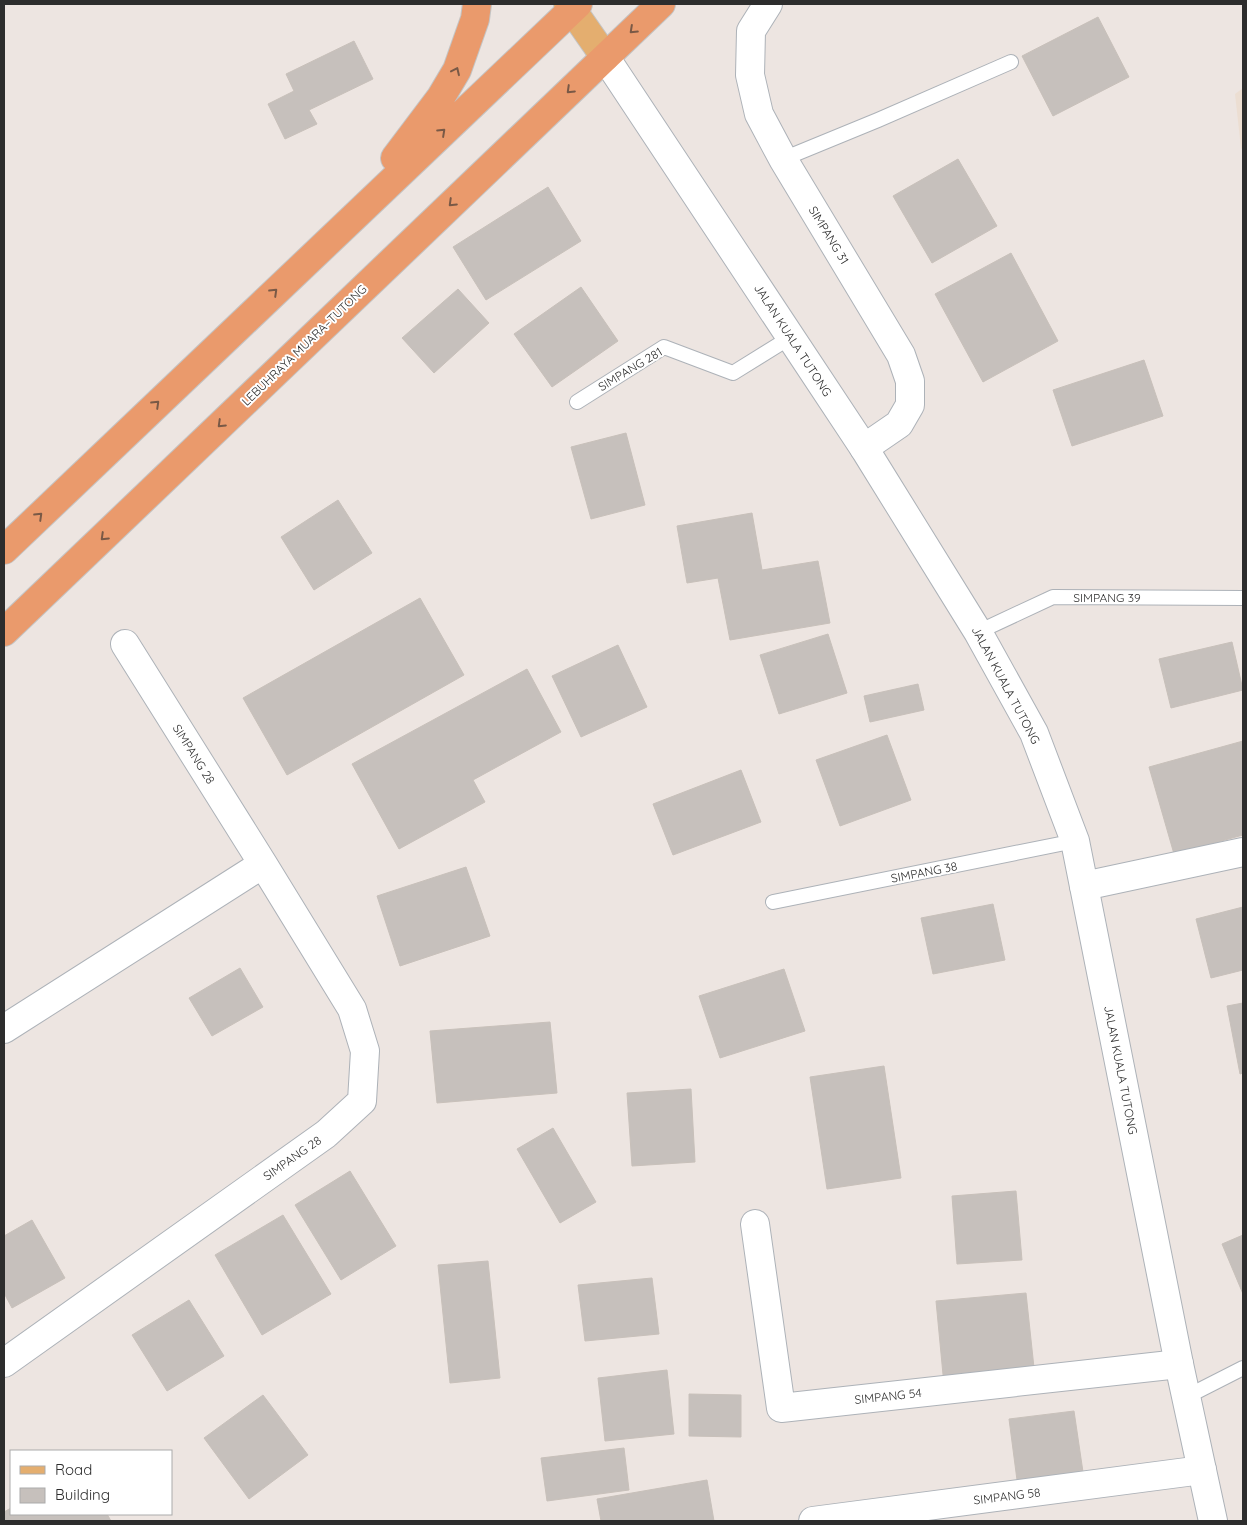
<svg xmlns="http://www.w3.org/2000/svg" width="1247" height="1525" viewBox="0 0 1247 1525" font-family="Quicksand,sans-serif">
	<rect width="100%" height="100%" fill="#ede5e1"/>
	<!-- education -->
	<path fill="#ecded2" d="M1243,88V151L1241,148L1235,94Z"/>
	<!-- building -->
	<path fill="#c6c0bc" stroke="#c8c0ba" d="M1098,17L1129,77L1053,116L1022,56Z
		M354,41L373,79L309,110L317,124L285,139L268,104L294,91L286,74Z
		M958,159L997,226L932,263L893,196Z
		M548,187L581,241L486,300L453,247Z
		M1011,253L1058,341L983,382L935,294Z
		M581,287L618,341L552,387L514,334Z
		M458,289L489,323L434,373L402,338Z
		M1144,360L1163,416L1072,446L1053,390Z
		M626,433L645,505L591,519L571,447Z
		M338,500L372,553L314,590L281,537Z
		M752,513L762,570L818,561L830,623L730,640L718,578L687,583L677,526Z
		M420,598L464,675L287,775L243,698Z
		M828,634L847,693L779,714L760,655Z
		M1232,642L1243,690L1171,708L1159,659Z
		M618,645L647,707L581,737L552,676Z
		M527,669L561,732L473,780L485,802L399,849L352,764Z
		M918,684L924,710L870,722L864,696Z
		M887,735L911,800L840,826L816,760Z
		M1243,741V835L1174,854L1149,767Z
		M741,770L761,822L673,855L653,804Z
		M466,867L490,936L400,966L377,896Z
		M993,904L1005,960L933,974L921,918Z
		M1243,907V970L1211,978L1196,919Z
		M240,968L263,1007L212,1036L189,998Z
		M784,969L805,1031L720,1058L699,996Z
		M1243,1003V1073L1240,1074L1227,1006Z
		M550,1022L557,1093L437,1103L430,1031Z
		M884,1066L901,1178L827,1189L810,1077Z
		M691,1089L695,1162L632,1166L627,1093Z
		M553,1128L596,1202L560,1223L517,1149Z
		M350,1171L396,1246L341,1280L295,1205Z
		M1016,1191L1022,1260L957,1264L952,1196Z
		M283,1215L331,1294L262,1335L215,1255Z
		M32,1220L65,1278L12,1308L4,1293V1236Z
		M1243,1235V1294L1222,1244Z
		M488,1261L500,1378L450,1383L438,1265Z
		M652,1278L659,1334L585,1341L578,1285Z
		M1026,1293L1035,1377L944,1385L936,1301Z
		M189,1300L224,1356L167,1391L132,1335Z
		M667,1370L674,1434L605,1441L598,1378Z
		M689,1394L741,1395V1437L689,1436Z
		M263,1395L308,1455L249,1499L204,1438Z
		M1074,1411L1083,1472L1017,1480L1009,1419Z
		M624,1448L629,1490L547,1501L541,1458Z
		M707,1480L714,1521H601L597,1499Z
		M11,1508V1514H107L111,1521H4V1512Z"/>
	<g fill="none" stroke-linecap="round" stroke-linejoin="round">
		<!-- service casing -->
		<g stroke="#adb2b8" stroke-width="16">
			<path id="service" d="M783,159L878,120L1011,62
				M577,402L664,347L733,373L791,337
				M978,632L1053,597L1243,598
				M773,902L1075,841
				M1186,1397L1243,1368"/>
		</g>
		<!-- minor casing -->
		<g stroke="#adb2b8" stroke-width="30">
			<path id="minor" d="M768,4L751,31L750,75L759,114L783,159L901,355L910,381V405L899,424L864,448
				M1084,886L1243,852
				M4,1029L263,864
				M755,1224L781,1408L1179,1364
				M4,1363L326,1134L362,1101L365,1051L352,1009L263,864L125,644
				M813,1521L1202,1470"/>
		</g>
		<!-- tertiary casing -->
		<g stroke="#adb2b8" stroke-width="30">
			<path id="tertiary" d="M605,57L864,448L978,632L1034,733L1075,841L1179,1364L1213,1521"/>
		</g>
		<!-- primary casing -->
		<g stroke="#c4c4c4" stroke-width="30">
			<path id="primary" d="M568,4L605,57"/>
		</g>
		<!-- trunk casing -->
		<g stroke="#c4c4c4" stroke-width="30">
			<path id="trunk" d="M395,158L441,97L457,70L475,19L477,4
				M4,550L578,4
				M4,632L661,4"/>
		</g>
		<!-- service -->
		<use href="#service" stroke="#fff" stroke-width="14"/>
		<!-- minor -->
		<use href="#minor" stroke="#fff" stroke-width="28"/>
		<!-- tertiary -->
		<use href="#tertiary" stroke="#fff" stroke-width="28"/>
		<!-- primary -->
		<use href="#primary" stroke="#e4ae6f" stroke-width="28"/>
		<!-- trunk -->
		<use href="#trunk" stroke="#ea9a6c" stroke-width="28"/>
	</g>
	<!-- one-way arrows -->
	<defs><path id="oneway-chevron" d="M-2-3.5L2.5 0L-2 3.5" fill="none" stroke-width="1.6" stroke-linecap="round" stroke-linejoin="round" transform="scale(1.25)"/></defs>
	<g stroke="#795946">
		<use href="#oneway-chevron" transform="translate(633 30) rotate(137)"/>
		<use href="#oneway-chevron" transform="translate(456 71) rotate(-65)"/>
		<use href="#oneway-chevron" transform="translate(570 90) rotate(136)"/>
		<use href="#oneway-chevron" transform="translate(442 132) rotate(-43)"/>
		<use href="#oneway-chevron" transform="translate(452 203) rotate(136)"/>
		<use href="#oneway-chevron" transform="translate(274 292) rotate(-44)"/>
		<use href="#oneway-chevron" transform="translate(156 404) rotate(-44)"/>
		<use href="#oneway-chevron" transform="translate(221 424) rotate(136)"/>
		<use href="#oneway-chevron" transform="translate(39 516) rotate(-44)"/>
		<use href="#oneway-chevron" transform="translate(104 537) rotate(136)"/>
	</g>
	<g text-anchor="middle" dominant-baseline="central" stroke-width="4" stroke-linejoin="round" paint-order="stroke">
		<!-- street labels -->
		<g font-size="12" fill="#2d2d2d" stroke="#fff">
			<text transform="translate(829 235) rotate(59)">SIMPANG 31</text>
			<text transform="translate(793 340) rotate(57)">JALAN KUALA TUTONG</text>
			<text transform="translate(304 345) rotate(-44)">LEBUHRAYA MUARA–TUTONG</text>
			<text transform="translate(630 369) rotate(-31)">SIMPANG 281</text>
			<text x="1107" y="597">SIMPANG 39</text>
			<text transform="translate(1006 685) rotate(62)">JALAN KUALA TUTONG</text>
			<text transform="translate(194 754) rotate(58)">SIMPANG 28</text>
			<text transform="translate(924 872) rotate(-11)">SIMPANG 38</text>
			<text transform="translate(1121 1070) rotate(79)">JALAN KUALA TUTONG</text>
			<text transform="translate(292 1158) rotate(-35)">SIMPANG 28</text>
			<text transform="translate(888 1396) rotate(-6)">SIMPANG 54</text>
			<text transform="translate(1007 1496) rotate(-7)">SIMPANG 58</text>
		</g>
	</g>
	<!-- border -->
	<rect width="1247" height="1525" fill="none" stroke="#2d2d2d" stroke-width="10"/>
	<!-- legend -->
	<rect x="10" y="1450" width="162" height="65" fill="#ffffff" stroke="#ababab"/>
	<rect x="20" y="1466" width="25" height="8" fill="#e4ae6f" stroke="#ababab"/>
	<text x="55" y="1475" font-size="15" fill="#2d2d2d">Road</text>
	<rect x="20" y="1488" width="25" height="15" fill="#c6c0bc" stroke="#ababab"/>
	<text x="55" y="1500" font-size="15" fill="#2d2d2d">Building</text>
</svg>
